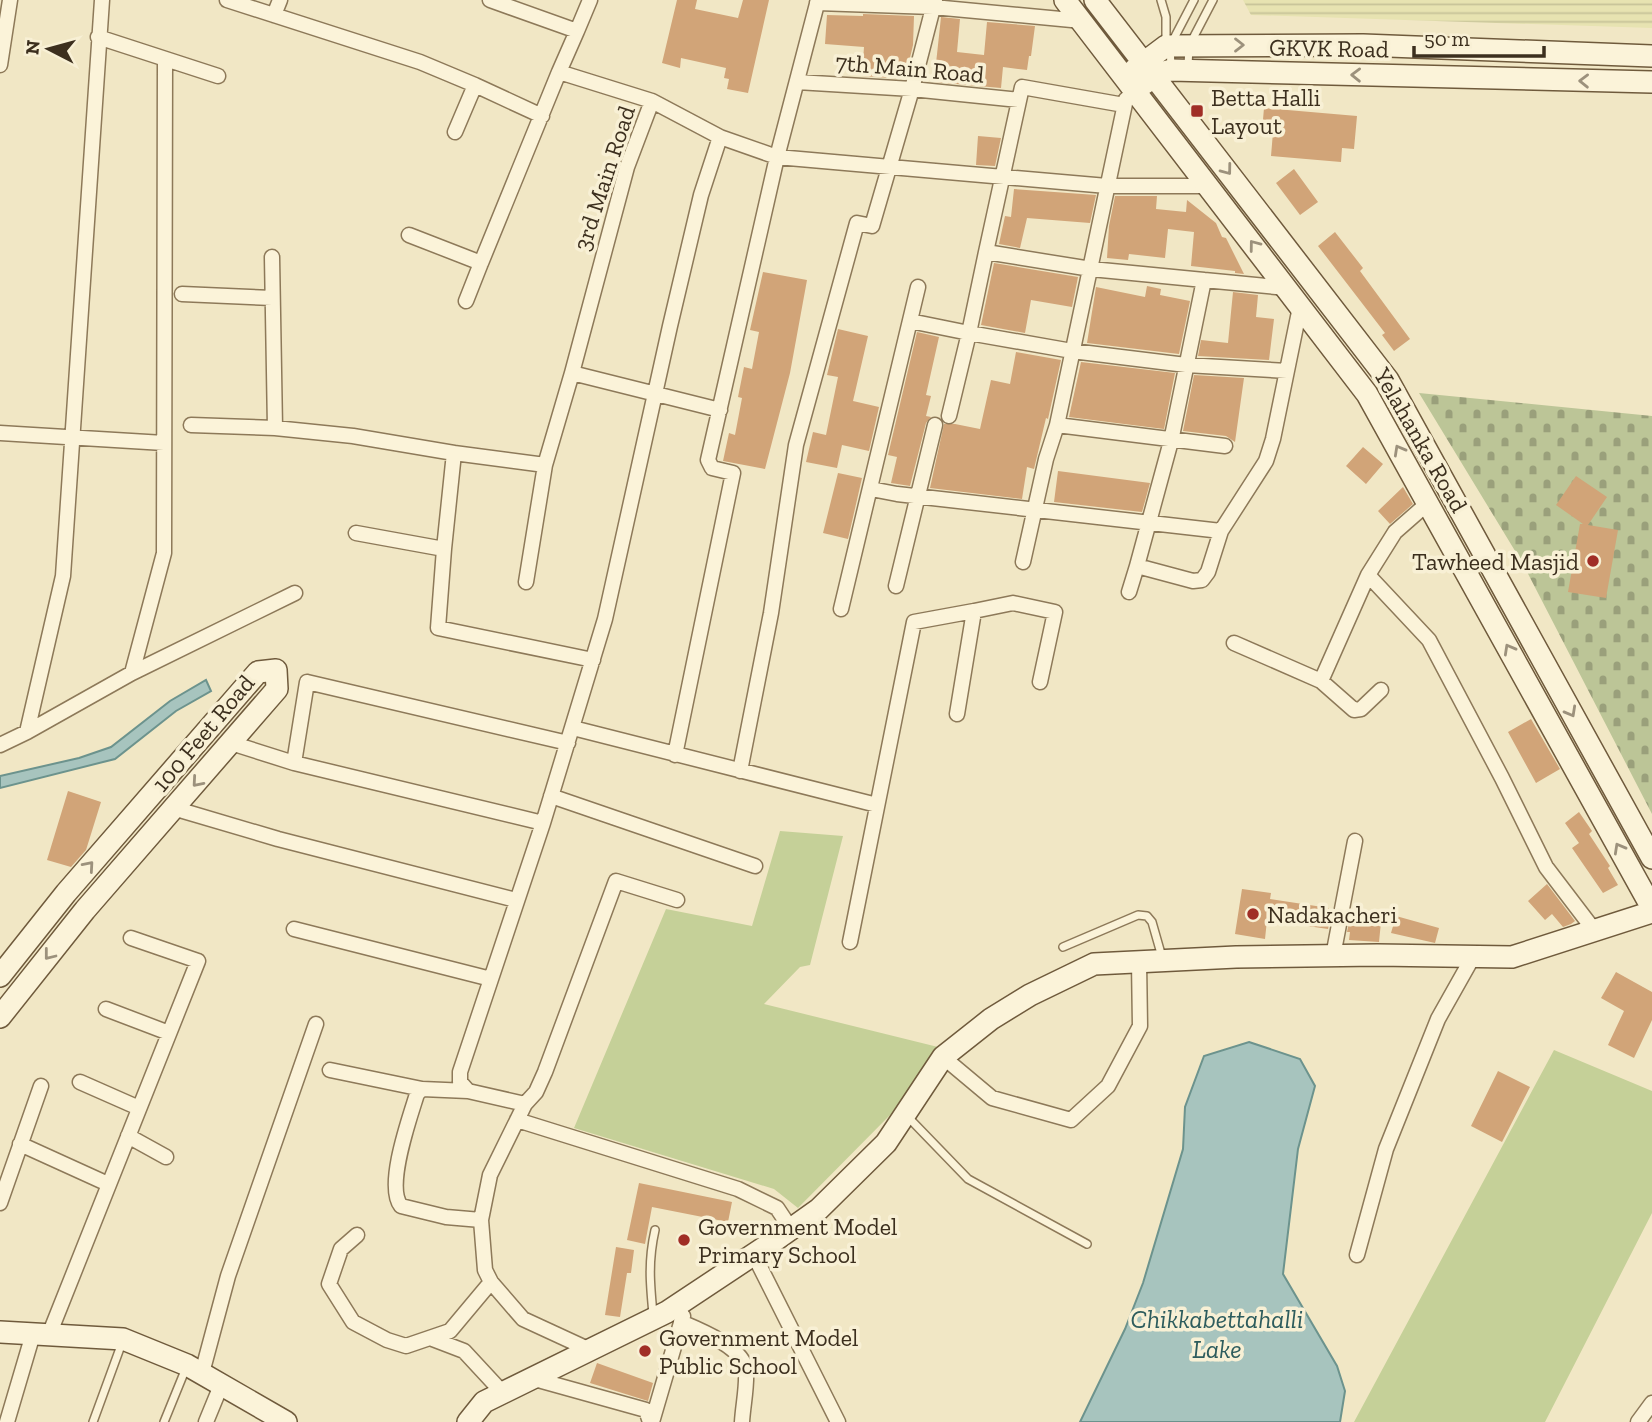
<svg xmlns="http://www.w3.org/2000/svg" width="1652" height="1422" viewBox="0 0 1652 1422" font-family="'Zilla Slab',serif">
	<defs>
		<pattern id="farmland-rules" width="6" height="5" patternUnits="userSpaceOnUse" patternTransform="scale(1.75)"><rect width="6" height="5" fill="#e7e3b1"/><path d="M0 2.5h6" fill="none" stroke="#c7c398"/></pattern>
		<pattern id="cemetery-stones" width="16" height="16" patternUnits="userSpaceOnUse" patternTransform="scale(1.75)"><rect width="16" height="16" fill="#bcc597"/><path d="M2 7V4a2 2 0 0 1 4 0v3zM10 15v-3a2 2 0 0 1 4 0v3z" fill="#9aa07b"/></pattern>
	</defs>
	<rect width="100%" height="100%" fill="#f1e7c5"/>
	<!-- farmland -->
	<path fill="url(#farmland-rules)" d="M1243,0H1652V28L1251,15Z"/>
	<!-- grass -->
	<path fill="#c5d098" d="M780,831L843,836L810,965L800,967L764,1004L938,1047L892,1113L798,1208L774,1189L574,1128L666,909L752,926Z
		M1554,1050L1652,1091V1213L1545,1422H1354Z"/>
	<!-- cemetery -->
	<path fill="url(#cemetery-stones)" d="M1419,393L1652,416V814L1523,564Z"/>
	<!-- water -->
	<path fill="#a7c4be" stroke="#6c938d" stroke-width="2" d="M206,680L211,691L176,711L115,759L0,788V776L79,758L111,747L170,701Z
		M1249,1042L1300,1059L1315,1086L1298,1149L1283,1274L1337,1366L1345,1391L1340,1422H1080L1125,1329L1143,1283L1183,1149L1185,1107L1204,1056Z"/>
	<!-- building -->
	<path fill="#d1a478" d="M677,0H697L695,9L738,18L743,0H769L748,93L727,89L729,79L724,78L726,68L681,58L680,68L662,63Z
		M863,14L914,16L913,45L905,79L862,76L864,47L825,44L827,15L863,16Z
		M941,17L960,19L957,52L984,55L987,22L1035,26L1031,56H1029L1027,70L1003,67L1001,88L934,82Z
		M1264,108L1357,116L1354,149L1342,148L1341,162L1271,156L1273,132L1262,131Z
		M978,136L1001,138L995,166L976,165Z
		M1294,169L1318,202L1300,215L1276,183Z
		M1014,189L1096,195L1090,223L1027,218L1020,248L999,244L1005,216L1011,217Z
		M1115,196H1157L1156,209L1186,212L1187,200L1216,223L1222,237L1226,238L1244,274L1235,273V271L1191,266L1194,232L1168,229L1165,258L1129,254L1128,260L1107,258L1109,226Z
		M1335,232L1363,268L1360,271L1410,339L1394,351L1382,335L1385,333L1318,246Z
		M994,263L1078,277L1072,307L1031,300L1025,333L981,325Z
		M763,272L807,280L790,373L765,469L723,461L729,433L735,435L742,398L738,397L744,367L752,369L759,332L750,330Z
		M1147,286L1161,289L1160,295L1190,301L1179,354L1087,343L1096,287L1145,297Z
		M1233,292L1258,295L1256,317L1274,319L1269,360L1198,356L1201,340L1228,343Z
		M838,329L868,336L853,401L879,407L869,451L842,445L837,468L806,462L813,432L826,435L838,377L827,375Z
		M917,332L939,337L926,395L931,396L926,416L931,417L926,423L910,486L891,483L897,457L888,455Z
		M1016,352L1061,360L1048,419L1046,418L1034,469L1027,467L1022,499L930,488L944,424H955L980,429L991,380L1010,384Z
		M1081,362L1175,373L1164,429L1069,417Z
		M1194,375L1244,378L1235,442L1226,436L1183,431Z
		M1363,447L1383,464L1366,484L1346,466Z
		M1058,471L1150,483L1142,512L1054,502Z
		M838,473L862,478L848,539L823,533Z
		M1576,476L1607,497L1588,525L1618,530L1606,598L1568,592L1580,524H1583L1556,505Z
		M1403,487L1413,504L1390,524L1378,511Z
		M1531,719L1560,769L1536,783L1508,732Z
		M68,791L101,802L86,850L71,867L47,860Z
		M1579,812L1592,831L1589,834L1610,866L1608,868L1618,885L1603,893L1572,848L1579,843L1565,823Z
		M1547,884L1575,921L1571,924L1563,927L1552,914L1545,920L1528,901Z
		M1242,889L1271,893L1270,899L1329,908L1328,915H1331L1328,929L1267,920L1265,939L1235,934Z
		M1396,916L1439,928L1435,943L1391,933Z
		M1350,918L1381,922L1379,942L1349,940L1350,932H1347Z
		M1616,972L1652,992V1020L1634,1058L1608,1045L1624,1011L1601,998Z
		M1498,1071L1530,1087L1502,1142L1471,1126Z
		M639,1183L732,1202L728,1222L652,1207L645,1244L627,1240Z
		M616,1247L634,1250L631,1273H627L620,1317L605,1315Z
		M597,1363L653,1383L648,1401L590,1383Z"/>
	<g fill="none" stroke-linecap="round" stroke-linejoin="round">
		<!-- lane casing -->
		<g stroke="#8d7959" stroke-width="10">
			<path id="lane" d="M1161,0L1166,17V45
				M1188,66L1189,46L1213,0
				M1171,67L1170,46L1194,0
				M1063,947L1138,915L1147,916L1152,922L1162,957
				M908,1117L968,1179L1087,1244
				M653,1314C650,1283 648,1261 655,1230
				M93,1422L123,1340
				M164,1422L186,1368"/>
		</g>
		<!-- street casing -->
		<g stroke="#8d7959" stroke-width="17">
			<path id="street" d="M227,0L420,62L475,85L455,132
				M490,0L577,31L559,72L652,101L627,167L572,373L720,410
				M818,0L777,157L1107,186H1209
				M817,3L933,7L1082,21
				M274,15L280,0
				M577,31L590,0
				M98,37L218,76
				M0,65L10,0
				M797,82L912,89L1019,100
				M475,85L542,116
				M652,101L720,137
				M1124,105L1022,87L986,252L1091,269L1204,280
				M409,235L481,263L559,72
				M272,257L275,428
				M1287,288L1204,280L1171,441L1137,566L1193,581L1202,580L1208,572L1221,531L1266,461L1273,439L1300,307
				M182,294L272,298
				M466,301L481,263
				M910,321L969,333L986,252
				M949,416L969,333L1072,351L1186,365L1287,371
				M191,425L275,428L353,436L454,453L444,549
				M1057,425L1225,446
				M0,433L164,443
				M454,453L545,465L526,582
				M545,465L572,373
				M871,489L897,494L1221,531
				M356,533L444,549L438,628L593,660
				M1023,562L1046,459L1057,425L1126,99
				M1368,575L1429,640L1502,778L1546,867L1594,930
				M896,586L935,425
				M1129,592L1137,566
				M841,609L918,287
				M974,611L1013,603L1055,612L1040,682
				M1234,643L1321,681L1368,575L1395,532L1428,503
				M132,673L164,553L165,59
				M1321,681L1354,710L1361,709L1381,690
				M573,728L877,805
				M27,732L63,576L102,0
				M231,743L294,763L543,823
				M0,745L27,732L132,673L295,593
				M675,755L733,473L712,468L708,460L777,157L720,137L701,195L670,326L605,619L543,823L460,1072V1082L468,1091L525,1104L536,1092L545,1072L616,881L677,900
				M294,763L307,682L568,743
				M740,771L771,613L796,445L857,223L872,226L912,89L935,0
				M551,796L755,866
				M173,808L278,839L516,900
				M294,929L491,979
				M850,942L914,622L974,611L957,714
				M1333,956L1355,841
				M106,1009L169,1033
				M943,1057L992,1098L1071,1120L1108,1086L1140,1026L1139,962
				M330,1070L422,1089
				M80,1082L139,1108
				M468,1091L422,1089L417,1094C410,1117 385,1186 401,1206L446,1217L481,1220
				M525,1104L490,1175L481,1220L485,1270L491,1282L523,1319L588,1349
				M517,1120L738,1189L777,1208L791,1229
				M128,1136L166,1157
				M20,1144L108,1184
				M0,1203L41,1086
				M357,1235L341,1249L329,1284L353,1322L387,1340L406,1346L450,1331L491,1282
				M754,1255L838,1422
				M1357,1255L1386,1149L1438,1019L1474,955
				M681,1322C700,1330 745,1348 746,1371C747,1388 743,1405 742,1422
				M49,1335L198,961L131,938
				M430,1338L464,1351L502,1392
				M202,1373L228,1276L316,1024
				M531,1378L646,1410L650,1422
				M7,1422L33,1334
				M206,1422L222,1383
				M652,1422L683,1316
				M1638,1422L1652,1403"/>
		</g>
		<!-- secondary casing -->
		<g stroke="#6f5a3c" stroke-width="24">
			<path id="secondary" d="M1065,0L1367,394L1652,908
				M1095,0L1388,380L1652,858
				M1134,70L1166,46L1363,45L1652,56
				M1144,84L1153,75L1171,70L1652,82
				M0,976L66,893L258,672L276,670L277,689L85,910L0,1017
				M0,1332L123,1339L187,1365L286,1422
				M468,1422L484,1402L667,1312L774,1241L819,1209L886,1143L943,1057L991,1019L1030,995L1094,964L1236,957L1377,955L1512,957L1652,912"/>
		</g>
		<!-- lane -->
		<use href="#lane" stroke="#fbf3d9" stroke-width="7"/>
		<!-- street -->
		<use href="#street" stroke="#fbf3d9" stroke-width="14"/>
		<!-- secondary -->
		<use href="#secondary" stroke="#fbf3d9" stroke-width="21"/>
	</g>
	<!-- one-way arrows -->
	<defs><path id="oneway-chevron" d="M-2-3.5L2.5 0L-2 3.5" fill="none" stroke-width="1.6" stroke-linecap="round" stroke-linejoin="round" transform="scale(1.75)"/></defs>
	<g stroke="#9c917c">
		<use href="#oneway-chevron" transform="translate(1239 45)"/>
		<use href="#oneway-chevron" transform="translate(1356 75) rotate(-179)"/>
		<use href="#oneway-chevron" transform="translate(1584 81) rotate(-179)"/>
		<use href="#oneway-chevron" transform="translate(1227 170) rotate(53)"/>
		<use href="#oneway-chevron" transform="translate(1254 245) rotate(-127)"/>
		<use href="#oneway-chevron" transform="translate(1399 450) rotate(-119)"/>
		<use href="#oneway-chevron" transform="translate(1509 649) rotate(-119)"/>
		<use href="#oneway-chevron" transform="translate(1571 712) rotate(61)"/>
		<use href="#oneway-chevron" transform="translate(197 782) rotate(131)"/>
		<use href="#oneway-chevron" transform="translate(1619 848) rotate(-119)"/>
		<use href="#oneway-chevron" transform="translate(89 866) rotate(-49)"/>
		<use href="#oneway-chevron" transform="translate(49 955) rotate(128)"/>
	</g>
	<!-- markers -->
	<g fill="#a02e26" stroke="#f8f0d5" stroke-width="2.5">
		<rect x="1190" y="104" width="14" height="14" rx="3.5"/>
		<circle cx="1593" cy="561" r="7"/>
		<circle cx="1253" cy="914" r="7"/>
		<circle cx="684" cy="1240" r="7"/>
		<circle cx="645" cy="1351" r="7"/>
	</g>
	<g text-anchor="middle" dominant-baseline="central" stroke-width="7" stroke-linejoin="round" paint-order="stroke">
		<!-- street labels -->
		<g font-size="24" fill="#3c2f1e" stroke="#f8f0d5">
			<text transform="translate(1329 48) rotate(1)">GKVK Road</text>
			<text transform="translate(910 68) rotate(5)">7th Main Road</text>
			<text transform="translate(604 178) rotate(-72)">3rd Main Road</text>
			<text transform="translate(1421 440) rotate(60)">Yelahanka Road</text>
			<text transform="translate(203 733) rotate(-50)">100 Feet Road</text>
		</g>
		<!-- poi labels -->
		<g font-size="24" fill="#3c2f1e" stroke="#f8f0d5" text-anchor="start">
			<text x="1211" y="97">Betta Halli<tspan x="1211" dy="28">Layout</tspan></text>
			<text x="1579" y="561" text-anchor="end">Tawheed Masjid</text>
			<text x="1267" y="914">Nadakacheri</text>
			<text x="698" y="1226">Government Model<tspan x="698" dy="28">Primary School</tspan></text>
			<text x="659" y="1337">Government Model<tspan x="659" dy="28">Public School</tspan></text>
		</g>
		<!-- water labels -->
		<g font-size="26" font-style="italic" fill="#2d5c5d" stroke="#f8f0d5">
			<text x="1217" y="1319">Chikkabettahalli<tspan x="1217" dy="30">Lake</tspan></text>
		</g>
	</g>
	<!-- north arrow -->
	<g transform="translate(49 49) rotate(276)" stroke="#f8f0d5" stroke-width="5" paint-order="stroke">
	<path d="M0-5L12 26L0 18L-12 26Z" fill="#3c2f1e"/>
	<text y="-10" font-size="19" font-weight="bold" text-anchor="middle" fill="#3c2f1e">N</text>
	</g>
	<!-- scale -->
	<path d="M1414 46v10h130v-10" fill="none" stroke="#3c2f1e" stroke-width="3.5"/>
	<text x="1424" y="46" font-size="21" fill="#3c2f1e" stroke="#f8f0d5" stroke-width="5" paint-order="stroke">50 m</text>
</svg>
